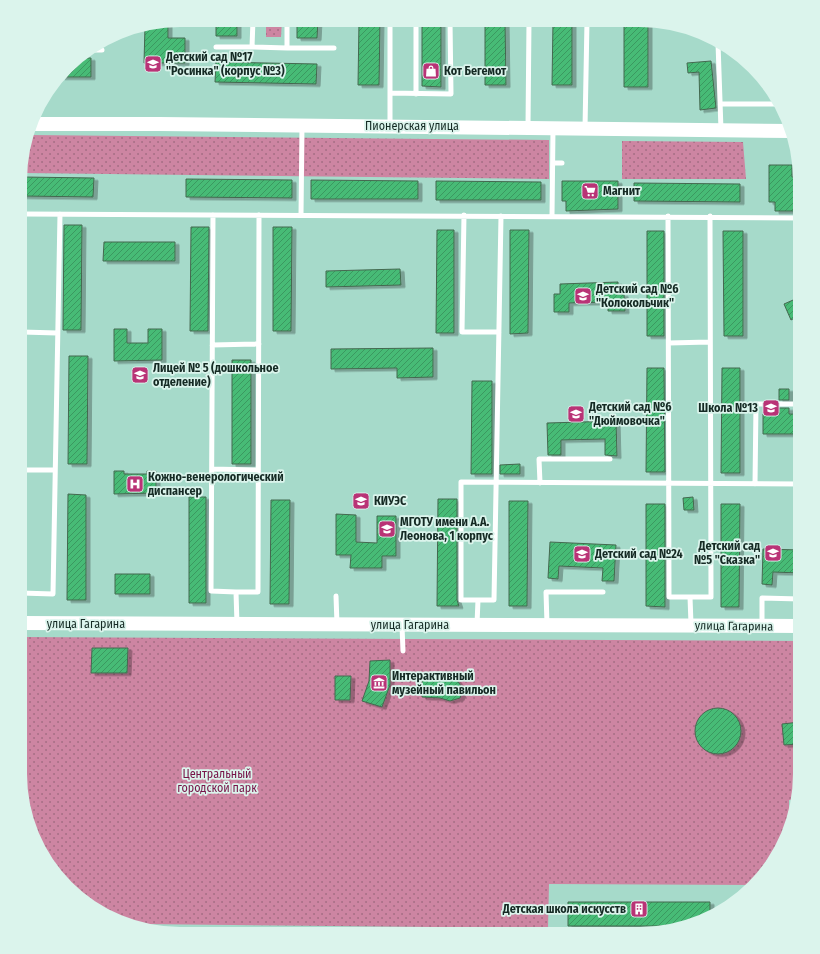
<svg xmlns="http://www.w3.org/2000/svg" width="820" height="954" viewBox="0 0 820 954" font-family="'Fira Sans Condensed',sans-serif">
	<defs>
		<pattern id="grass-dots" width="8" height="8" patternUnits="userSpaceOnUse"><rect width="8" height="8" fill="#cd85a2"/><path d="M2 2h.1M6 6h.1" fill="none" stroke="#a56d84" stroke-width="1.8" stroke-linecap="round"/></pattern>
		<pattern id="building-hatch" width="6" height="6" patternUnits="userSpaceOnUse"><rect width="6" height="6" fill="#47bb76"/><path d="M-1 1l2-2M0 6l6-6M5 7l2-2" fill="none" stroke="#3a9861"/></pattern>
		<filter id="shadow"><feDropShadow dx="4" dy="2.5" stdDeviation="0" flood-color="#0004"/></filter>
	</defs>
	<rect width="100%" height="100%" fill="#a6daca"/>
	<!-- grass -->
	<path fill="url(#grass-dots)" d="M266,20H282L281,37H266Z
		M28,135L549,140V179L23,173V149Z
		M622,141L743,142L746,179H622Z
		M21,637L800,641V785L795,800H789V821L778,854L755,885L549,884L548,928L138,924L100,912L67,887L42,854L26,815L20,774Z"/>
	<!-- building -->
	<path fill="url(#building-hatch)" stroke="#44684f" filter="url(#shadow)" d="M216,20H237V36H216Z
		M297,20H318L317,38H297Z
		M359,21H380L379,85H358Z
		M422,21H441V87L422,86Z
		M485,21H505L506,85H485Z
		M553,21H572V85H552Z
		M624,21H648V87H624Z
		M168,22V38H185V63H144L145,26Z
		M77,58H91V77H61Z
		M711,61L716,108L700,110L699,72L688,73L687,63Z
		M216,62L317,64L316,84L215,82Z
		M769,165H792V177H800V211H775V202H769Z
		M23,177L94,178L93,197L23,196Z
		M186,179L292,180V198L186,197Z
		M311,180L418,181V199H311Z
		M436,181L541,182V200H436Z
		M562,181H618V209L566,211V201H562Z
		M634,183L740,184V202L634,201Z
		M64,225H82L81,330H63Z
		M191,227H209L208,331H190Z
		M273,227H292L291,331H273Z
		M437,230H454V333H436Z
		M510,230H529L528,333L510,334Z
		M647,231H664V336H647Z
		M723,231H743V336H724Z
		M104,242H175V261H103Z
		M400,269L401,285L326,287V271Z
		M618,282V294H624L625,311H608V302L569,303V312H554V294H560V284Z
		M800,297V315L791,320L784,304Z
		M114,329H127V343H148V329H162V360L114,361Z
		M433,348V377L397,378V368L331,369V349Z
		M69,356H88L87,464H68Z
		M232,360H251V464H232Z
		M647,368H664L665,472H646Z
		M722,368H740V473H721Z
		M472,381H492V474H471Z
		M779,389H789V400H779Z
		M779,408H789V414H800V434H763V414H779Z
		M616,421L617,456L605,455V439L561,440V455H548L547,423Z
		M520,464V474H500V465Z
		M114,471H124V474H147V471H156V493L114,494Z
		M68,494L86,495V600H67Z
		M189,497H206V603H189Z
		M693,497L694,510H684L683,498Z
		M438,499H457V600L459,606H437Z
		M271,500H290L289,604H270Z
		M509,501H528L527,606H509Z
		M646,504H665V607L646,606Z
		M721,504H740L739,607H721Z
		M336,514L356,515V542L377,543V516H396V556H382V568H350L351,555H336Z
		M550,542L616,545L614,581H602L603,568L559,566L558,579L548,578Z
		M763,549L800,550V573L773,572L772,585L762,584Z
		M115,574H150V594H115Z
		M92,648H128L127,673H91Z
		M390,660V685L382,707L362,701L369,681L370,661Z
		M335,676H351L350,700H335Z
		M452,677L457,680L461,686L462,692L460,698L450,701L440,698L422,697V680L440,681L446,678Z
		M695 731a23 23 0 1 1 46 0a23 23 0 1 1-46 0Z
		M800,722V744L784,745L782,724Z
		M568,902H710V915L675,926H568Z"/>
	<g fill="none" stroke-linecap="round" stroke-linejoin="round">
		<!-- lane -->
		<path stroke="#fff" stroke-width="5" d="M253,20L252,47L287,48V20
			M390,21V93
			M416,21V94
			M718,43L721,130
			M216,47H252
			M287,48H334
			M92,50H102
			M720,104H780
			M390,125V93L451,94L450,21
			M528,126L529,21
			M585,128L587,21
			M553,163H562
			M23,214L800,218
			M213,215L211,591L236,592
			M301,215L302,126
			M464,215L462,332H499
			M552,216L553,129
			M668,216L669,597H711L710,216
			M22,332L57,333
			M669,343L709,342
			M212,345L259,344
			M700,406H709
			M212,469L258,470
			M21,470H55
			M540,483L539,459H610
			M755,484L756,404H799
			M21,593L53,594L60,214
			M336,596L337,624
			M690,597L691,624
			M478,600H461V482L800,484
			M237,624L236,592H258L259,215
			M477,624L478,600H494L501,216
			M547,624L546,592H603
			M762,625V598L800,599
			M402,626L403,651"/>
		<!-- secondary -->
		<path stroke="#fff" stroke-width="14" d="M32,124H159L791,131
			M21,623L800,626"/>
	</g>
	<!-- icons -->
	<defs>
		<g id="school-square" transform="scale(0.9)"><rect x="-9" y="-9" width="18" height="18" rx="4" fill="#b93376" stroke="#dbf4ec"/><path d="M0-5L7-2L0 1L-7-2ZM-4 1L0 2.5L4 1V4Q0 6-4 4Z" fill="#fff"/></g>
		<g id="shop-square" transform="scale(0.9)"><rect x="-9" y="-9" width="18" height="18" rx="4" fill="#b93376" stroke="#dbf4ec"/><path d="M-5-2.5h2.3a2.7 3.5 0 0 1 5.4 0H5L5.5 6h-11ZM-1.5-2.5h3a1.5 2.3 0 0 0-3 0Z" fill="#fff"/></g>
		<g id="supermarket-square" transform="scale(0.9)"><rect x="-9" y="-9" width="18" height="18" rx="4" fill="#b93376" stroke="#dbf4ec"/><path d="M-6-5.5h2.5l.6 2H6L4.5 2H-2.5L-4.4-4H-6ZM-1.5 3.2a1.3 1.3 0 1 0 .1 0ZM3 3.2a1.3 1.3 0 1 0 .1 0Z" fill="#fff"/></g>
		<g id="hospital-square" transform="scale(0.9)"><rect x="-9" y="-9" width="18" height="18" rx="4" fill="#b93376" stroke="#dbf4ec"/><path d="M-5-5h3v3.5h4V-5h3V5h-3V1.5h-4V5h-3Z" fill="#fff"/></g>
		<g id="university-square" transform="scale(0.9)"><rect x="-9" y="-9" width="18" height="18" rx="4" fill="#b93376" stroke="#dbf4ec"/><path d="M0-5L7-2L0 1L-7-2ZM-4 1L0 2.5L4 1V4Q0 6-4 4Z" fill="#fff"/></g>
		<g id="museum-square" transform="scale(0.9)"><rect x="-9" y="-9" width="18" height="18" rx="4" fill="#b93376" stroke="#dbf4ec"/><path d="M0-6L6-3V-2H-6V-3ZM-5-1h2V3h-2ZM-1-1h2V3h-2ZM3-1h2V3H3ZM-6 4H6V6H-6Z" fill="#fff"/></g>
		<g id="building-square" transform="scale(0.9)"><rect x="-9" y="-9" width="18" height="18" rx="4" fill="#b93376" stroke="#dbf4ec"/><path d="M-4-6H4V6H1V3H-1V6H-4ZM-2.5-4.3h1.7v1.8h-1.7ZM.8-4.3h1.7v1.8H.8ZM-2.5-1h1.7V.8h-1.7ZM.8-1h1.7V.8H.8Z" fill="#fff"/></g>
	</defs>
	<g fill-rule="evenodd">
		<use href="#school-square" x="153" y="64"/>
		<use href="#shop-square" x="431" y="71"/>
		<use href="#supermarket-square" x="590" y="191"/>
		<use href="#school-square" x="583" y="296"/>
		<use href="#school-square" x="140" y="375"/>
		<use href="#school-square" x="771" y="408"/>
		<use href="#school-square" x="576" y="414"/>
		<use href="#hospital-square" x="135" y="484"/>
		<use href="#university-square" x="361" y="501"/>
		<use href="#university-square" x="387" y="529"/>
		<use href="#school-square" x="773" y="553"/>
		<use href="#school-square" x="582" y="554"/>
		<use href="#museum-square" x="379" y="683"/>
		<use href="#building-square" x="639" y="909"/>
	</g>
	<g text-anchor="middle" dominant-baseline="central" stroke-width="3.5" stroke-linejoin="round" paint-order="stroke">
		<!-- poi labels -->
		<g font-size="12" font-weight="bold" fill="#152a24" stroke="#dbf4ec" text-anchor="start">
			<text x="166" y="57">Детский сад №17<tspan x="166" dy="14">"Росинка" (корпус №3)</tspan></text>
			<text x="444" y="71">Кот Бегемот</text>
			<text x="603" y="191">Магнит</text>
			<text x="596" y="289">Детский сад №6<tspan x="596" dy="14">"Колокольчик"</tspan></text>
			<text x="153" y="368">Лицей № 5 (дошкольное<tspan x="153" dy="14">отделение)</tspan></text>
			<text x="589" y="407">Детский сад №6<tspan x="589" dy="14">"Дюймовочка"</tspan></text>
			<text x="758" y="408" text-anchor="end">Школа №13</text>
			<text x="148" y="477">Кожно-венерологический<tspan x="148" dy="14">диспансер</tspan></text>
			<text x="374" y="501">КИУЭС</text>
			<text x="400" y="522">МГОТУ имени А.А.<tspan x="400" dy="14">Леонова, 1 корпус</tspan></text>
			<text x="760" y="546" text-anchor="end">Детский сад<tspan x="760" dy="14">№5 "Сказка"</tspan></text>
			<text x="595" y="554">Детский сад №24</text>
			<text x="392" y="676">Интерактивный<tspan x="392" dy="14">музейный павильон</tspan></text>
			<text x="626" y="909" text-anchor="end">Детская школа искусств</text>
		</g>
		<!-- street labels -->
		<g font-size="12" fill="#152a24" stroke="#dbf4ec">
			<text x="412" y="126">Пионерская улица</text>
			<text x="86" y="624">улица Гагарина</text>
			<text x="410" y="625">улица Гагарина</text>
			<text transform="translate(734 626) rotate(1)">улица Гагарина</text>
		</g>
		<!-- park labels -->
		<g font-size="12" fill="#761247" stroke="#dbf4ec">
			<text x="217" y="774">Центральный<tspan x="217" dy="14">городской парк</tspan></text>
		</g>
	</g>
	<!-- crop -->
	<path d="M0 0H820V954H0ZM180 27H640A153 153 0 0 1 793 180V774A153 153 0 0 1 640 927H180A153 153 0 0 1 27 774V180A153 153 0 0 1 180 27Z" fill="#dbf4ec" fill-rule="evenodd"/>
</svg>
